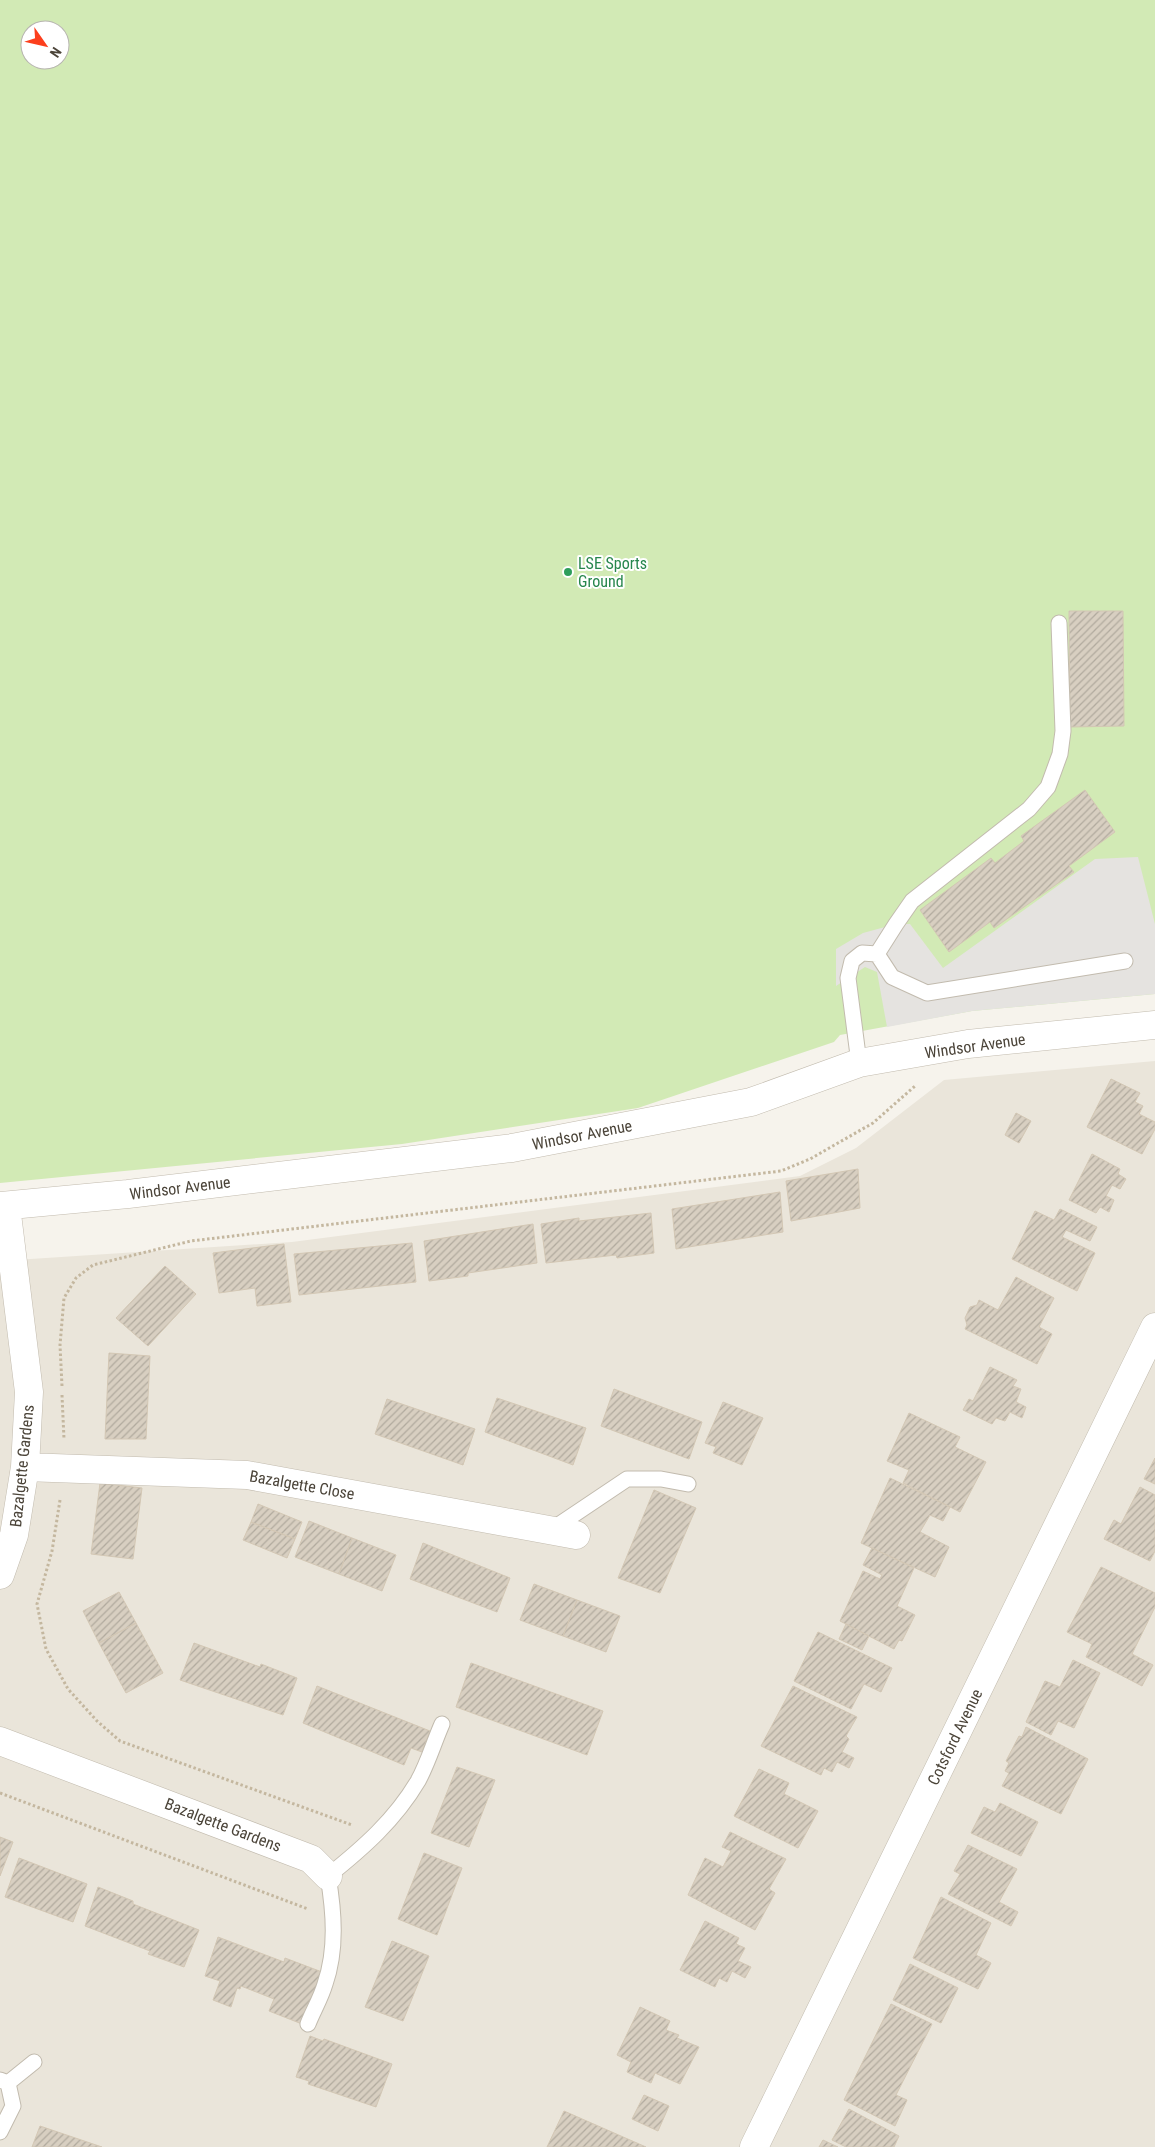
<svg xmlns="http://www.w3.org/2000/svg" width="1155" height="2147" viewBox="0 0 1155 2147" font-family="'Roboto Condensed',sans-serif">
	<defs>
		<pattern id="building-hatch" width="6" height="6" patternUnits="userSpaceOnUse" patternTransform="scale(1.25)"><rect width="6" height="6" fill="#d8cfc1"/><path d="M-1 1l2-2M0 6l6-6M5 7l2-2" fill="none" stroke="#b1aa9e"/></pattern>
	</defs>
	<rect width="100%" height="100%" fill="#f6f3ec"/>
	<!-- residential -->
	<path fill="#eae5da" d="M1155,1061V2147H0V1261L292,1242L800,1176L856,1148L944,1080Z"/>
	<!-- pitch -->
	<path fill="#d2eab5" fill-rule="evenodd" d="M0,0H1155V994L972,1011L840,1035L834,1042L638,1108L402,1144L0,1183ZM30,30H60V60H30Z"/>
	<!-- parking -->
	<path fill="#e5e3e0" d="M1138,857L1155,924V994L972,1011L887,1027L877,972L865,967L836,986V949L863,933L896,924H910L943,968L1095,859Z"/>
	<!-- building -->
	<path fill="url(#building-hatch)" stroke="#d3c7b4" d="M1069,611H1123L1124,726L1070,727Z
		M1085,790L1115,832L1069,866L1074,872L994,928L990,922L949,952L920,910L991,858L995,863L1024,841L1021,836Z
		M1111,1079L1140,1093L1135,1102L1143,1106L1139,1114L1155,1122V1129L1142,1154L1087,1127Z
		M1016,1113L1031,1121L1019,1143L1005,1135Z
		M1092,1154L1120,1169L1118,1174L1126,1179L1120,1189L1112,1185L1106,1196L1114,1200L1109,1212L1100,1207L1096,1213L1069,1200Z
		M858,1169L860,1208L791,1221L786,1181Z
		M780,1192L783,1232L676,1249L672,1209Z
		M1060,1209L1097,1227L1090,1241L1066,1230L1062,1237L1095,1253L1077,1291L1012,1259L1035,1211L1054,1220Z
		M651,1213L654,1253L617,1258L616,1255L546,1263L541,1224L579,1218V1221Z
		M533,1224L537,1263L468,1273V1276L429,1281L424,1241Z
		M412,1243L416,1282L299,1295L294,1254Z
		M284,1244L291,1302L257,1306L255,1288L219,1293L213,1253Z
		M165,1266L196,1294L148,1346L116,1318Z
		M1016,1277L1054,1298L1039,1327L1052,1334L1037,1364L965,1329L967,1325L965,1318L970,1307L977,1305L979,1300L998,1310Z
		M109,1353L150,1356L146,1439H105Z
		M990,1367L1017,1380L1013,1386L1021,1389L1016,1402L1026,1407L1022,1418L1010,1412L1005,1421L996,1418L992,1424L963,1410L969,1399L973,1401Z
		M614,1389L702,1422L689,1459L601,1426Z
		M497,1398L586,1428L573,1465L485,1432Z
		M387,1399L475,1429L463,1465L375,1434Z
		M723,1402L763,1418L742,1465L713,1453L716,1447L705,1443Z
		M909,1413L960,1437L955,1447L986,1462L960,1512L903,1483L909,1470L887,1461Z
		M1155,1458V1484L1144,1479Z
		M890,1478L950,1507L943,1521L930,1515L920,1532L949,1547L935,1577L861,1543Z
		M100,1483L142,1488L133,1559L91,1554Z
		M1140,1487L1155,1495V1551L1150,1561L1104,1539L1114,1520L1121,1524Z
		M654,1490L696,1508L660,1593L618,1578Z
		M258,1504L302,1522L295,1539L251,1522Z
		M309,1521L352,1538L339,1574L295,1557Z
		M251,1522L295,1539L287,1558L243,1540Z
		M352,1538L396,1555L382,1591L339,1574Z
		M423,1543L510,1578L497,1612L410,1579Z
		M872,1548L914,1568L897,1606L915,1615L902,1641L899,1640L894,1649L840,1621L863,1571L880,1579L882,1575L863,1565Z
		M1101,1567L1155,1593V1607L1132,1654L1153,1665L1142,1686L1086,1657L1092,1644L1067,1632Z
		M534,1584L577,1600L563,1636L520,1620Z
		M119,1592L136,1623L99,1643L83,1611Z
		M577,1600L620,1616L606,1652L563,1636Z
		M136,1623L163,1673L126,1693L99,1643Z
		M846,1624L869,1636L862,1650L839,1639Z
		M818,1632L892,1668L881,1692L864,1684L851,1709L794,1681Z
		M194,1643L260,1667L261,1664L297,1678L283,1715L180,1680Z
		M1073,1660L1100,1673L1074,1728L1058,1721L1051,1735L1026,1722L1045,1681L1060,1687Z
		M471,1663L603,1711L587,1755L456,1707Z
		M317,1686L430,1731L422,1752L411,1748L404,1765L303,1723Z
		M793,1686L857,1717L846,1736L849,1739L842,1752L854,1758L849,1768L837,1762L832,1772L824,1768L821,1775L761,1746Z
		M1026,1727L1088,1759L1061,1814L1002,1786L1009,1773L1005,1771L1009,1763L1006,1761L1019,1736L1022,1737Z
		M457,1767L495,1780L469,1847L431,1833Z
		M759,1769L789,1783L784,1794L818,1811L798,1848L734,1816Z
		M1000,1803L1038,1822L1021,1856L971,1833L984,1807L995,1812Z
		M730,1832L786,1859L769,1889L775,1893L755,1930L688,1895L705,1858L723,1867L731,1851L722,1847Z
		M0,1837L13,1842L0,1876Z
		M968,1845L1017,1869L999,1902L1018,1912L1011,1926L948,1894L960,1874L954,1871Z
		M424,1853L462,1868L437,1935L398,1919Z
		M19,1858L87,1884L73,1922L5,1897Z
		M98,1887L133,1901V1904L199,1930L184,1967L148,1954L150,1951L85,1926Z
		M941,1897L991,1923L976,1955L991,1963L978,1989L913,1958Z
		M705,1921L739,1938L736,1944L745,1948L738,1961L751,1967L745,1978L732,1971L727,1982L719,1978L715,1987L680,1970Z
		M218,1937L284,1962L285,1958L322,1972L302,2024L269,2011L274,1999L241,1986L240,1989L237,1988L231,2007L213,2000L220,1981L205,1976Z
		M392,1941L429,1956L403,2021L365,2007Z
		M910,1964L958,1988L941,2023L893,2000Z
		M891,2004L932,2024L896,2095L907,2100L895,2126L844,2100Z
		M640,2007L670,2021L666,2030L679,2035L677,2038L699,2047L680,2084L655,2073L651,2083L627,2072L631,2062L617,2055Z
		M310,2036L323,2041L324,2039L392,2064L376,2107L308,2084L309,2081L296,2077Z
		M644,2095L669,2106L658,2131L632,2119Z
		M849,2109L899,2136L894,2147H846L832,2140Z
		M564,2111L646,2147H547Z
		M40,2126L102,2147H32Z
		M823,2140L838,2147H819Z"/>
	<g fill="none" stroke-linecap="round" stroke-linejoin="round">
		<!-- service casing -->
		<g stroke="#c2bbae" stroke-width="17">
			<path id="service" d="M877,954L892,977L927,993L1125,961
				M859,1063L848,978L852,961L862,953L877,954L896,924L912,901L1029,809L1048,787L1060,754L1063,731L1059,623
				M551,1530L627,1479H661L688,1484
				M308,2024C313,2011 321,1998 325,1984C337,1949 334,1912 328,1876C363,1848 395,1820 418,1781C428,1763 434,1742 442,1724
				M0,2080L8,2083L13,2106L0,2132
				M8,2083L34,2062"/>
		</g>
		<!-- minor casing -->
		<g stroke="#c2bbae" stroke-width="29">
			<path id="minor" d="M0,1206L128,1194L512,1148L751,1102L859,1063L968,1044L1155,1025
				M25,1467L247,1475L576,1535
				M0,1575L14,1535L25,1467L29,1392L6,1206
				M0,1741L311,1859L328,1876
				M754,2147L1155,1327"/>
		</g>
		<!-- path -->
		<path stroke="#c4b79f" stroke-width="3" stroke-dasharray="2.5 2.5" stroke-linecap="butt" d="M62,1386L60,1345L64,1298L76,1278L93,1265L191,1241L781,1171L810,1159L873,1123L915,1086
			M62,1395L64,1439
			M60,1500L52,1551L37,1604L46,1649L68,1689L97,1721L120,1741L352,1825
			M0,1793L308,1909"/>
		<!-- service -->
		<use href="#service" stroke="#fff" stroke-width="15"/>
		<!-- minor -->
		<use href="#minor" stroke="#fff" stroke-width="28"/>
	</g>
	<!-- markers -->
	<circle fill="#2e9e5b" stroke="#fff" stroke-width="2" cx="568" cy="572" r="5"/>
	<g text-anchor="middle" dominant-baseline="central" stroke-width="4" stroke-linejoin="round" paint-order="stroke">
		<!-- leisure labels -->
		<g font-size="16" fill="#27864d" stroke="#fff" text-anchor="start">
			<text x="578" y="563">LSE Sports<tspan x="578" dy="18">Ground</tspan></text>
		</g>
		<!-- street labels -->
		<g font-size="16" fill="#4b4439" stroke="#fff">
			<text transform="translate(975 1046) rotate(-8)">Windsor Avenue</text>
			<text transform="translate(582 1135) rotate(-11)">Windsor Avenue</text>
			<text transform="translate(180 1188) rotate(-7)">Windsor Avenue</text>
			<text transform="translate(22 1466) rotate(-84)">Bazalgette Gardens</text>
			<text transform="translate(302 1485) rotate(10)">Bazalgette Close</text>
			<text transform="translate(955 1737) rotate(-64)">Cotsford Avenue</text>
			<text transform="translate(223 1825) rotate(21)">Bazalgette Gardens</text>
		</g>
	</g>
	<!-- north arrow -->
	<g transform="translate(45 45) rotate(124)"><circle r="24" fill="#ffffff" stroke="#b7b4b0"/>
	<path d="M0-4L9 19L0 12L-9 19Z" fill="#fc3f1d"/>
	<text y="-8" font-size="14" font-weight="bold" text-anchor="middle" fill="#4b4439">N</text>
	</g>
</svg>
